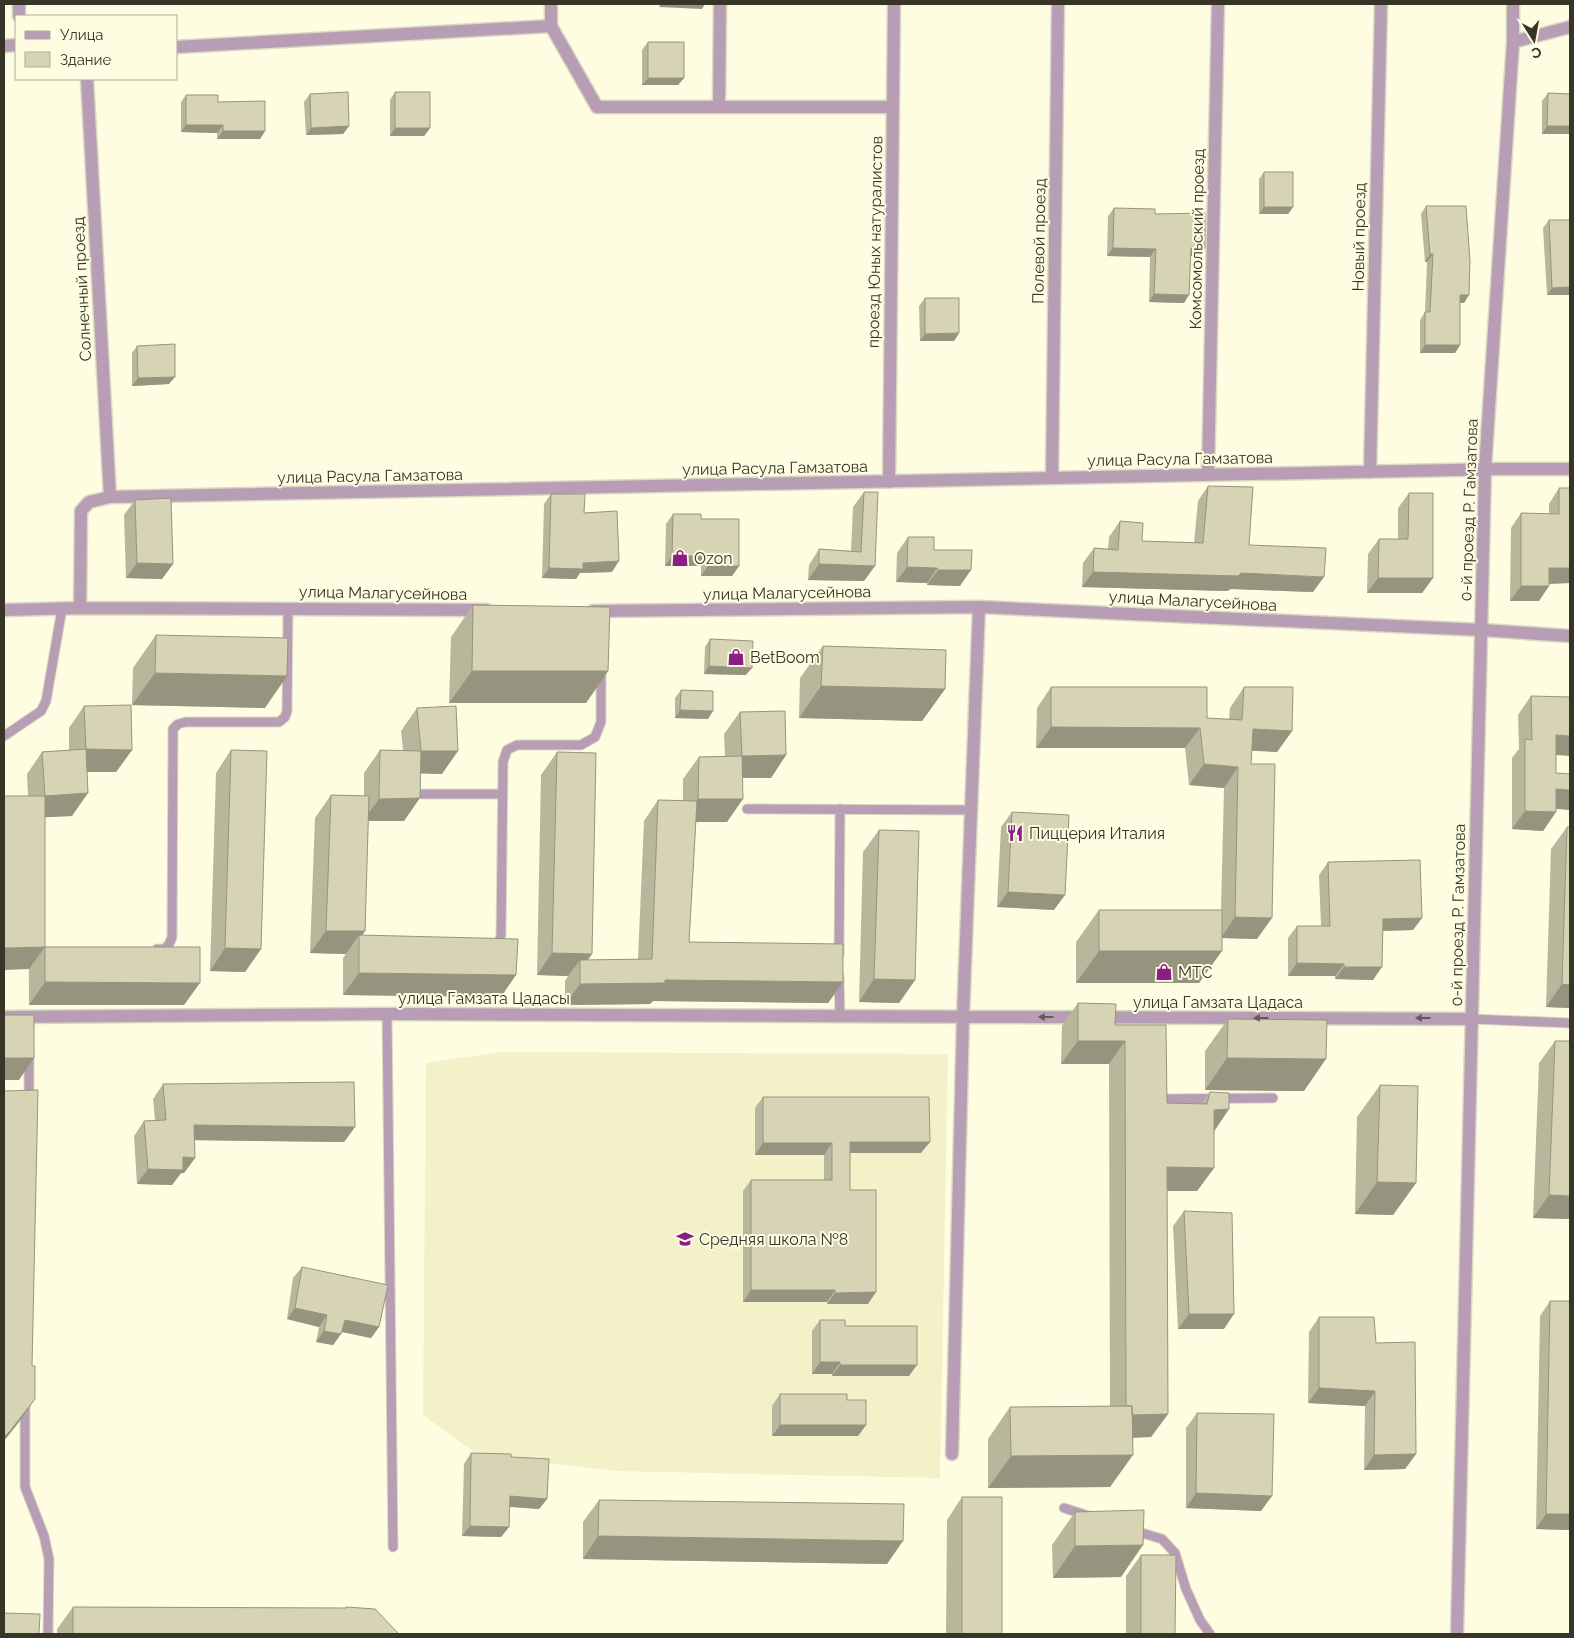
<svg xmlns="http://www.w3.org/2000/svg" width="1574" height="1638" viewBox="0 0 1574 1638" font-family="Raleway,sans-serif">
	<rect width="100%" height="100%" fill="#fefde2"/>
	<!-- built -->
	<path fill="#f3f1c8" d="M502,1052L948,1054L940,1478L616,1471L478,1455L423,1415L426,1063Z"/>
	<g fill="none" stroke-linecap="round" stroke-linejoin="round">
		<!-- lane casing -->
		<g stroke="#dad9c1" stroke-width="11">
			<path id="lane" d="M4,736L41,711L46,701L62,609
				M422,794H502
				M747,809L970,810
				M495,947L499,943L501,935L503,762L507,750L517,745H581L595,737L601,722V671
				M157,949C166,950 169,946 172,937L173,729L178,724L186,722H279L285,717L287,711L288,608
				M839,954L840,809
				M839,977L840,1017
				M387,1014L393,1547
				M1472,1019L1570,1023
				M29,1054V1101
				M1160,1095V1099L1273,1098
				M25,1401V1487L44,1536L49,1559L48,1634
				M1064,1508L1089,1516
				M1132,1530L1162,1539L1175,1553L1186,1589L1200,1620L1210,1634"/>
		</g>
		<!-- street casing -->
		<g stroke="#dad9c1" stroke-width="15">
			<path id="street" d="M19,4V16
				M551,26V4
				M1513,42L1570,27
				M4,46L16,45
				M176,47L551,26L597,107H893
				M87,79L110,497
				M719,107L720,4
				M1370,472L1381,4
				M1208,475L1218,4
				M1052,478L1058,4
				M889,482L894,4
				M80,608L81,511L89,502L110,497L1501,469H1570
				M4,610L80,608L486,610
				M593,611L979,607L1482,630L1570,636
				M4,1017L387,1014L1472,1019
				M952,1454L963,1017L979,607
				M1457,1634L1485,469L1513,42V4"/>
		</g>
		<!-- lane -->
		<use href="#lane" stroke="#b89eb5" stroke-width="9"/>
		<!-- street -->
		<use href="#street" stroke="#b89eb5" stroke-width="12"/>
	</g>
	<!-- wall -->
	<path fill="#b8b69b" d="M648,42L684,78L678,85H642V50Z
		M395,92L430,128L424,136H390V100Z
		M1548,93L1570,94V134H1542V101Z
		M310,94L349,126L343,134L306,135L304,102Z
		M186,95L218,102L265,131L260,139H217V133L181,132V102Z
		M1264,172L1293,207L1288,214H1259V179Z
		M1426,206L1464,303H1460V345L1455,353H1420V320L1425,312L1427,262H1425L1421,214Z
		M1114,208L1155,214L1205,248L1199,256H1190L1184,303L1149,302L1150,257L1107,256L1108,216Z
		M1549,220H1570V295H1547L1543,228Z
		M925,298L959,333L954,341H920L919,306Z
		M137,346L169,384L132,386V353Z
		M1208,486L1249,545L1313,592L1231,589L1227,591L1082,587L1083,563L1094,548L1108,549L1109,537L1120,521L1142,541L1194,543L1198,501Z
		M1559,488H1570V583L1549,584L1539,601H1510L1511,528L1521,513L1549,514V504Z
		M864,492V581L808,580L809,565L819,549L851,551L853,507Z
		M1409,493L1433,578L1422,593H1367L1368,554L1379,539H1398V508Z
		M551,494L584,513L612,572L580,573L576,579L542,578L544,504Z
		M135,500L173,564L162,579L126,578L124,515Z
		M673,514L701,519L739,566L732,576H701V566H665L666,524Z
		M908,537L934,550L960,586L927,585V583L896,582L897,553Z
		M473,605L608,671L586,703H449L451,637Z
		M156,635L265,708L132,705L133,668Z
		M710,639L746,675L704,674L705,647Z
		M823,646L945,689L922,721L799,718L800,678Z
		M1051,687L1207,718L1229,719L1230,708L1244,687L1292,731L1277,752L1252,750L1251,764L1257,939L1222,938L1199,983H1076V942L1099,910H1221L1224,788L1189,785L1185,748H1036L1037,708Z
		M681,690L708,719L675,718V698Z
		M1531,696L1556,755V773L1570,810L1556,809V812L1543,831L1512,829V758L1519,749L1518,715Z
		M84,706L132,750L116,772H87L72,816L45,817V947L184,1005H29L28,796L27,774L42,752L69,750V728Z
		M417,708L442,774L420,773L404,821H368L365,931L362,935L501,997L343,995V958L346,954L310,953L315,818L331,795L364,796V773L380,750H403L401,731Z
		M740,712L786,755L771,778H742L727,822H696L689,942L843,982L828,1003L653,1001L650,1004L565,1005V981L568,976L537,975L541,775L557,752L588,960L638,959L644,821L658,800L683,801V779L699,757L725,756L724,734Z
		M231,750L261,949L245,972L210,971L216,773Z
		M1012,812L1054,910L997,907L1001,827Z
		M1567,827H1570V1008L1546,1007L1551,849Z
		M879,830L915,980L899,1003L859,1002L863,852Z
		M1328,862L1413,930L1382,931L1373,980L1335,979V976H1288V938L1297,926H1321L1319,875Z
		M1078,1003L1115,1025L1167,1103L1201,1104L1210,1092L1229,1109L1214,1132V1168L1197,1191H1167L1168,1414L1151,1437L1133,1438L1110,1487L988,1488V1439L1010,1407L1110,1406L1109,1064H1061L1062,1026Z
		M1228,1019L1304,1091L1205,1090V1051Z
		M1555,1041H1570V1219L1533,1218L1539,1063Z
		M163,1084L355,1127L344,1142L194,1140L195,1158L184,1173H181L172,1185L137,1184L134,1136L144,1121L155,1120L153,1099Z
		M1380,1085L1416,1183L1393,1215L1355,1214L1357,1117Z
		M763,1097L921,1153H850V1190L868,1304H827V1302H743V1191L751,1180H824V1155H755V1108Z
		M1184,1211L1224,1329H1178L1173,1226Z
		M302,1267L379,1327L371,1338L342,1332L333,1345L316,1342L319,1327L287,1319L293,1278Z
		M1550,1301L1570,1530L1536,1529L1540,1316Z
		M1319,1317L1376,1343L1416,1454L1405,1469L1364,1470L1365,1406L1308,1403L1309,1332Z
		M820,1320L845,1326L909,1376H832V1374H812V1331Z
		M780,1394L847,1400L866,1425L858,1436H772V1406Z
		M1197,1413L1261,1511L1186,1508V1428Z
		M471,1453L511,1457L547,1499L539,1509L509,1507V1527L501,1537L462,1536L464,1464Z
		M962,1497L1002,1634H946L947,1520Z
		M599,1500L887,1564L583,1559V1522Z
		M1075,1512L1121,1577L1053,1578L1052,1545Z
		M1141,1555L1175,1634H1126V1576Z
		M73,1607L345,1608L346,1607L399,1634H57V1629Z"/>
	<!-- shaded-wall -->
	<path fill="#96947e" d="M661,4H705L702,9L659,7Z
		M648,78H684L678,85H642Z
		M186,125H223L217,133L181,132Z
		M349,126L343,134L306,135L311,128Z
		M1547,126H1570V134H1542Z
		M395,128H430L424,136H390Z
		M223,131H265L260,139H217Z
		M1264,207H1293L1288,214H1259Z
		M1113,248L1156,249L1150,257L1107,256Z
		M1191,248H1205L1199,256H1185Z
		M1430,254H1433L1427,262H1425Z
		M1570,287V295H1547L1552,288Z
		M1154,294L1189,295L1184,303L1149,302Z
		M1460,295H1469L1464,303H1454Z
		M959,333L954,341H920L925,334Z
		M1425,345H1460L1455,353H1420Z
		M175,377L169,384L132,386L138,378Z
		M672,556H708L701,566H665Z
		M619,561L612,572L580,573L576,579L542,578L549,568L583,563Z
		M137,563L173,564L162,579L126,578Z
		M819,564L875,566L864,581L808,580Z
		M708,566H739L732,576H701Z
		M907,567L937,568L927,583L896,582Z
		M1549,568H1570V583L1539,584Z
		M938,570H971L960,586L927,585Z
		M1093,572L1241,573L1324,577L1313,592L1231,589L1227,591L1082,587Z
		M1378,578H1433L1422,593H1367Z
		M1521,586H1549L1539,601H1510Z
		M709,666L752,668L746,675L704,674Z
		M472,671H608L586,703H449Z
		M155,673L287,676L265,708L132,705Z
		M821,686L945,689L922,721L799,718Z
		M680,710L713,711L708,719L675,718Z
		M1051,727L1200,728L1185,748H1036Z
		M1253,729L1292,731L1277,752L1239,750Z
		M1556,735L1570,736V756L1543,754Z
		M86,749L132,750L116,772H70Z
		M421,751H458L442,774L405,773Z
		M786,755L771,778H726L742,756Z
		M1204,764L1238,767L1224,788L1189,785Z
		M1556,789L1570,790V810L1543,807Z
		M88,793L72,816L29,818L45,796Z
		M420,798L404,821H363L379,799Z
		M698,799H743L727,822H682Z
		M1525,811L1556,812L1543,831L1512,829Z
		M1008,892L1065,895L1054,910L997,907Z
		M1235,917L1272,918L1257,939L1221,938Z
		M1422,918L1413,930L1374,931L1383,919Z
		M326,931H365L359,940V935L346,954L310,953Z
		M45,947L29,969L4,970V948Z
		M225,948L261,949L245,972L210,971Z
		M1099,951H1222L1199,983H1076Z
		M552,953L592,954L580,971V960L568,976L537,975Z
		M1297,963L1344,964L1335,976H1288Z
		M1344,967H1382L1373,980L1335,979Z
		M359,973L516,975L501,997L343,995Z
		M874,979L915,980L899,1003L859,1002Z
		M665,980L843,982L828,1003L653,1001L650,1004L565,1005L580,984Z
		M45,982L200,983L184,1005H29Z
		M1562,984L1570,985V1008L1546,1007Z
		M1078,1041H1125L1109,1064H1061Z
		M4,1058H34L19,1080H4Z
		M1227,1058L1326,1059L1304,1091L1205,1090Z
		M1229,1109L1213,1132L1214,1110Z
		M194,1125L355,1127L344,1142L184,1140Z
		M850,1142H930L921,1153H842Z
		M763,1143H832L824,1155H755Z
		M183,1157L195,1158L184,1173H181L172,1185L137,1184L148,1169Z
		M1167,1167L1214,1168L1197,1191H1151Z
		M1377,1182L1416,1183L1393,1215L1355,1214Z
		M1549,1195L1570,1196V1219L1533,1218Z
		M751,1290H835L827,1302H743Z
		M876,1292L868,1304H827L835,1293Z
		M295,1308L327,1315L319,1327L287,1319Z
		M1189,1314H1234L1224,1329H1178Z
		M345,1320L379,1327L371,1338L337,1331Z
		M324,1331L341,1334L333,1345L316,1342Z
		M820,1362H840L832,1374H812Z
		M840,1365H917L909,1376H832Z
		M1319,1388L1375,1391L1365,1406L1308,1403Z
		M35,1399L19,1422L4,1441V1437Z
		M1168,1414L1151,1437L1110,1438L1126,1415Z
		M780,1425H866L858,1436H772Z
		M1416,1454L1405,1469L1364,1470L1374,1455Z
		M1133,1455L1110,1487L988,1488L1011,1456Z
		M1196,1493L1272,1496L1261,1511L1186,1508Z
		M510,1496L547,1499L539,1509L502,1506Z
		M1546,1514H1570V1530L1536,1529Z
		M470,1526L509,1527L501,1537L462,1536Z
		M598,1536L903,1541L887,1564L583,1559Z
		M1143,1545L1121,1577L1053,1578L1075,1546Z"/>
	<!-- building -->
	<path fill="#d6d4b4" stroke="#96947e" d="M648,42H684V78H648Z
		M348,92L349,126L311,128L310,94Z
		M395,92H430V128H395Z
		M1548,93L1570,94V126H1547Z
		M186,95H218V102L265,101V131H223V125H186Z
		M1264,172H1293V207H1264Z
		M1426,206H1466L1470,261L1469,295H1460V345H1425V312H1430L1433,254H1430Z
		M1114,208L1155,209V214L1205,213V248H1191L1189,295L1154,294L1156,249L1113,248Z
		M1549,220H1570V287L1552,288Z
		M925,298H959V333L925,334Z
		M175,344V377L138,378L137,346Z
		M1208,486L1253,487L1249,545L1326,548L1324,577L1241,573L1238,576L1093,572L1094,548L1118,550L1120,521L1143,523L1142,541L1203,543Z
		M1559,488H1570V568H1549V586H1521V513L1559,514Z
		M864,492H878L875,566L819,564V549L861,552Z
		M1409,493H1433V578H1378L1379,539H1408Z
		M551,494H585L584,513L617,511L619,561L583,563V569L549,568Z
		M171,498L173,564L137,563L135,500Z
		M673,514H701V519H739V566H708V556H672Z
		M908,537H934V550H972L971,570H938L937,568L907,567Z
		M473,605L610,607L608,671H472Z
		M156,635L288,638L287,676L155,673Z
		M710,639L753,641L752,668L709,666Z
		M823,646L946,650L945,689L821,686Z
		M1051,687H1207V718L1242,720L1244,687H1293L1292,731L1253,729L1251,764H1275L1272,918L1235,917L1238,767L1204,764L1200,728L1051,727Z
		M681,690L713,691V711L680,710Z
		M1531,696L1570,697V736L1556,735V773L1570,774V790L1556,789V812L1525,811V739L1532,740Z
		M131,705L132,750L86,749L84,706Z
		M456,706L458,751H421L417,708Z
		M785,711L786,755L742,756L740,712Z
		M86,749L88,793L45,796L42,752Z
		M231,750L267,751L261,949L225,948Z
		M380,750L421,751L420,798L379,799Z
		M557,752L596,753L592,954L552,953Z
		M742,756L743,799H698L699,757Z
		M331,795L369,796L365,931H326Z
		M4,796H45V947L4,948Z
		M658,800L697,801L689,942L843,944V982L665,980V983L580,984V960L652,959Z
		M1012,812L1069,815L1065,895L1008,892Z
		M1567,827H1570V985L1562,984Z
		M879,830L919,831L915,980L874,979Z
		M1420,860L1422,918L1383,919L1382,967H1344V964L1297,963V926H1330L1328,862Z
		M1099,910H1222V951H1099Z
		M359,935L518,939L516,975L359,973Z
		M45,947H200V983L45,982Z
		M1078,1003L1116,1004L1115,1025H1166L1167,1103L1207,1104L1210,1092L1229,1093V1109L1214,1110V1168L1167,1167L1168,1414L1132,1415V1406H1126L1125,1041H1078Z
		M4,1015H34V1058H4Z
		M1228,1019L1327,1020L1326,1059L1227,1058Z
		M1555,1041H1570V1196L1549,1195Z
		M354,1082L355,1127L194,1125L195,1158L183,1157V1170L148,1169L144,1121L166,1120L163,1084Z
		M1380,1085L1418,1086L1416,1183L1377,1182Z
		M38,1090L32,1366H35V1399L10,1431L4,1437V1091Z
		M763,1097H929L930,1142H850V1190H876V1292L835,1293V1290H751V1180H832V1143H763Z
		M1184,1211L1232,1213L1234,1314H1189Z
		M302,1267L388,1285L379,1327L345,1320L341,1334L324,1331L327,1315L295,1308Z
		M1550,1301H1570V1514H1546Z
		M1319,1317H1374L1376,1343L1415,1342L1416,1454L1374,1455L1375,1391L1319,1388Z
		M820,1320H845V1326H917V1365H840V1362H820Z
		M780,1394H847V1400H866V1425H780Z
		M1132,1406L1133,1455L1011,1456L1010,1407Z
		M1197,1413L1274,1414L1272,1496L1196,1493Z
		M471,1453L511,1454V1457L549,1459L547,1499L510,1496L509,1527L470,1526Z
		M962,1497H1002V1634H962Z
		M599,1500L904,1504L903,1541L598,1536Z
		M1144,1510L1143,1545L1075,1546V1512Z
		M1141,1555H1176L1175,1634H1141Z
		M73,1607L346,1608V1607L375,1609L399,1634H342L341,1633V1634H73Z
		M4,1613L40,1614L39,1634H4Z"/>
	<!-- one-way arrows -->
	<defs><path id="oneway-solid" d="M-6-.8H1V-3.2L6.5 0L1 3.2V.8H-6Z" transform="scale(1.25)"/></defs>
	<g fill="#645a59">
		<use href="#oneway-solid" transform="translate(1046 1017) rotate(-180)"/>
		<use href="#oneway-solid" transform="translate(1261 1018) rotate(-180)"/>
		<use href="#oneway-solid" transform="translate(1423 1018) rotate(-180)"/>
	</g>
	<!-- icons -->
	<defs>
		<g id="shop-bare" transform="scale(1.35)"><path d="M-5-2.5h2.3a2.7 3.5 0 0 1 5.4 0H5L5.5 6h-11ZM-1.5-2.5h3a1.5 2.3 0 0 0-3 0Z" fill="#891f84" stroke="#fefde2" stroke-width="2.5" paint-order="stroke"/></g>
		<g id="restaurant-bare" transform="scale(1.35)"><path d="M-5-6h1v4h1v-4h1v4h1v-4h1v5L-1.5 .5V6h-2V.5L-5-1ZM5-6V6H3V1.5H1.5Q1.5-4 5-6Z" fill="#891f84" stroke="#fefde2" stroke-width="2.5" paint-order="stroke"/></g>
		<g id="school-bare" transform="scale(1.35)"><path d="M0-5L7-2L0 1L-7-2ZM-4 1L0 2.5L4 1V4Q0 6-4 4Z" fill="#891f84" stroke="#fefde2" stroke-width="2.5" paint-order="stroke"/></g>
	</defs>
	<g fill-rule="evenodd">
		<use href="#shop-bare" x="680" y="558"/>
		<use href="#shop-bare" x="736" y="657"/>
		<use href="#restaurant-bare" x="1015" y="833"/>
		<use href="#shop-bare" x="1164" y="972"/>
		<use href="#school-bare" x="685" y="1239"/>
	</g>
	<g text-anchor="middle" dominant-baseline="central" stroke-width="4" stroke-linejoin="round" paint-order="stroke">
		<!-- street labels -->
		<g font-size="16" fill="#363528" stroke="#fefde2">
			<text transform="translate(1359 237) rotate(-89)">Новый проезд</text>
			<text transform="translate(1197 239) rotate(-89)">Комсомольский проезд</text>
			<text transform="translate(1039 241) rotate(-89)">Полевой проезд</text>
			<text transform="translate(875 242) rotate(-89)">проезд Юных натуралистов</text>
			<text transform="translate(82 289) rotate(-93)">Солнечный проезд</text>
			<text transform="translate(1180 459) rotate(-1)">улица Расула Гамзатова</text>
			<text transform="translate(775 468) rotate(-1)">улица Расула Гамзатова</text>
			<text transform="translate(370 476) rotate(-1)">улица Расула Гамзатова</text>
			<text transform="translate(1469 510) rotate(-88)">0-й проезд Р. Гамзатова</text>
			<text transform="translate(383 593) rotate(1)">улица Малагусейнова</text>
			<text transform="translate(787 593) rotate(-1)">улица Малагусейнова</text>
			<text transform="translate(1193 601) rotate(3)">улица Малагусейнова</text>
			<text transform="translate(1458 915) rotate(-89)">0-й проезд Р. Гамзатова</text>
			<text x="484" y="998">улица Гамзата Цадасы</text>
			<text x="1218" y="1002">улица Гамзата Цадаса</text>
		</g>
		<!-- poi labels -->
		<g font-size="16" fill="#363528" stroke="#fefde2" text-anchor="start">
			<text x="694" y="558">Ozon</text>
			<text x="750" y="657">BetBoom</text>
			<text x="1029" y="833">Пиццерия Италия</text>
			<text x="1178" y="972">МТС</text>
			<text x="699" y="1239">Средняя школа №8</text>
		</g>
	</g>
	<!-- border -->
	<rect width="1574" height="1638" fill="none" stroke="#363528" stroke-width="10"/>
	<!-- legend -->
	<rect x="15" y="15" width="162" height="65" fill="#fefde2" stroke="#aead98"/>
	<rect x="25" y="31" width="25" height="8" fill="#b89eb5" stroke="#aead98"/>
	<text x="60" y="40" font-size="15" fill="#363528">Улица</text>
	<rect x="25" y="52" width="25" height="15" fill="#d6d4b4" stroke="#aead98"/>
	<text x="60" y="65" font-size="15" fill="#363528">Здание</text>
	<!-- north arrow -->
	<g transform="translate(1534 40) rotate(169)" stroke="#fefde2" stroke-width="4" paint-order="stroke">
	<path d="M0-4L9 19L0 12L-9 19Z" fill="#363528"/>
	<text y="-8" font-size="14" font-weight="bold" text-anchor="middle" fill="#363528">С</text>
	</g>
</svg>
